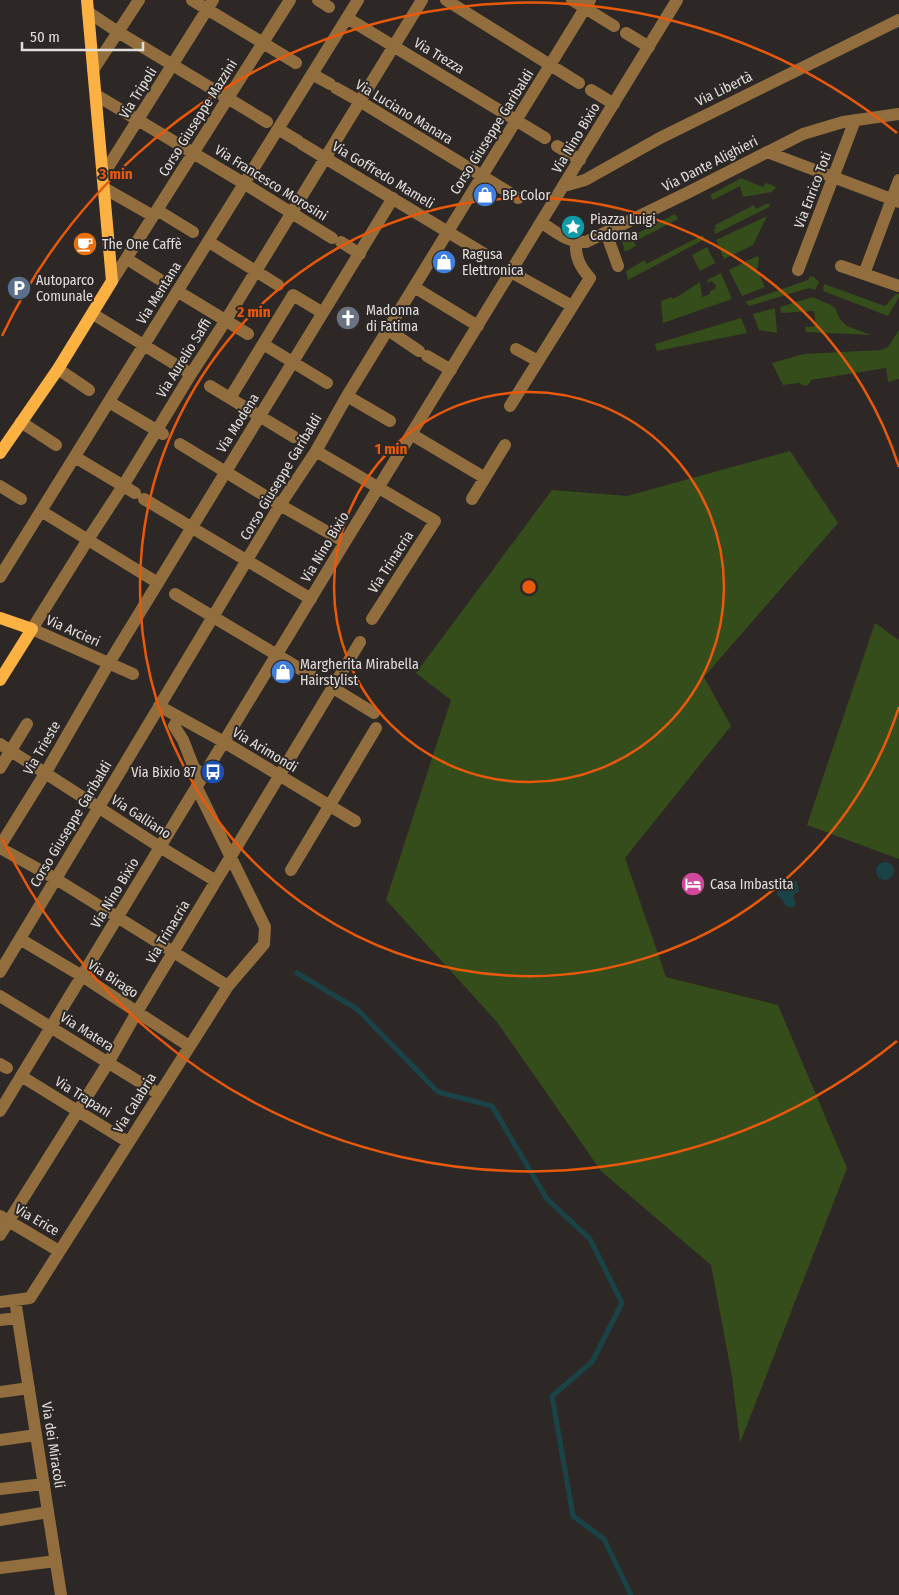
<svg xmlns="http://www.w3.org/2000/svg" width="899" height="1595" viewBox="0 0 899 1595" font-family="'Fira Sans Condensed',sans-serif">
	<rect width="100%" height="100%" fill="#2d2826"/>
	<!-- green -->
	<path fill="#354c1b" d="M741,178L763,187L766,183L776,187L772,192L743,197L740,186L713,200L710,195Z
		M766,204H770L769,207L715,234L714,229L716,228L715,225L754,205L756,209Z
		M675,214L678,219L634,242L636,246L625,252L622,241Z
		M767,216L753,245L724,259L716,240Z
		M703,235L705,239L628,280L626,271L645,260L646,264Z
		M707,247L715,263L700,271L692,255Z
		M757,256L759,258L757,270L765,287L742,296L729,270Z
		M721,273L732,299L663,323L661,301L672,297L673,299C683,294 690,288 700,282L702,297L710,294V291L715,289L716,285L711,281L708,283L707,280Z
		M810,276L814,277L819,282L815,290L809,288L749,306L745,302L808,280Z
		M824,284L885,306L896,294H899V297L888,316L823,291Z
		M812,297L831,305L835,308L840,319L847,326L871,335L806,332L805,327L816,326L814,311L781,313L780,307Z
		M775,308L777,333L759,330L753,314Z
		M741,318L747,333L657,351L655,344Z
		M899,330V379L888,382L886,368L811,380L809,384L805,386L799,383L783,385L772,363L804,354L881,350L888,347Z
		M790,451L838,523L704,677L731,726L625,858L666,977L778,1005L847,1168L740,1443L732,1376L711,1265L601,1171L497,1022L386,900L451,700L416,673L552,490L627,496Z
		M875,623L899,640V859L807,825Z"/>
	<!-- water -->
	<path fill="#194346" d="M876 871a9 9 0 1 1 18 0a9 9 0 1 1-18 0Z
		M797,881L799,891L794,894V899L796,903L793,908L786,906L782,899L777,895L778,890L784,888L788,882Z"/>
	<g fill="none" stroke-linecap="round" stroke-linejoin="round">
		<!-- stream -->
		<path stroke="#194346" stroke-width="5" d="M297,973L357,1009L438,1092L492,1106L547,1199L590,1239L622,1303L592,1362L552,1396L573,1516L604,1539L631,1595"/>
		<!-- minor -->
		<path stroke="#926e3e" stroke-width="12" d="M192,0L296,63
			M318,0L329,7
			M446,0L579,83
			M572,0L614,26
			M88,12L118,32L267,122
			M347,18L545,138
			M626,33L649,47
			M93,70L139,0
			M312,74L330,84
			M336,88L361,102L518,198
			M591,90L614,104
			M96,95L245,184L332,238
			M278,129L298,141
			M302,144L486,255
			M557,146L580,160
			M767,152L899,202
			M103,175L213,0
			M564,186L585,180L660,138L899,20
			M104,188L153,216
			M157,210L193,232
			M542,223C556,232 568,243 586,242L689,192L803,134L843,122L899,114
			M608,232L609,241L618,266
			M209,242L278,285
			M341,242L360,254
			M127,259L162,281
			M841,266L899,286
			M798,270L855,120
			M511,272L572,306
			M864,274L899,180
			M112,281L290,0
			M414,287L478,326
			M177,291L248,334
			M93,314L191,374
			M388,330L419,351
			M263,344L327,383
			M516,349L538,361
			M427,356L451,370
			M58,369L89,390
			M210,386L294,437
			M347,396L390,421
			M230,398L293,295L323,313
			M109,402L163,434
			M510,406L590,278C580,267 575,257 576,242
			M21,422L56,445
			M411,434L485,478
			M180,444L280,505L345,542
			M316,451L435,521L372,619
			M75,457L135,493
			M0,486L21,499
			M144,499L311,599
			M472,499L505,445
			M41,511L158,583
			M0,577L358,0
			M175,594L312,676
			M133,674L32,629L87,541L123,486L191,374L226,320L422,0
			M333,688L374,713
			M159,706L224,742L355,821
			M179,718L174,726L183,740L194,768L204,776
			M0,744L160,847L216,881
			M0,768L27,724
			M0,846L46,772L109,663L393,198
			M0,848L56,879L228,986
			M291,870L376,728
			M20,939L82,976L189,1046
			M0,972L280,505L316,451L347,396L590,0
			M0,996L159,1094
			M0,1064L7,1068
			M21,1076L128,1142
			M0,1111L345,542L677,0
			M0,1216L59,1251
			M0,1235L108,1063L137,1012L360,642
			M15,1300L61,1595
			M0,1302L30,1298L228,986L264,944L265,927L197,788
			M0,1320L17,1318
			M0,1392L29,1388
			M0,1440L36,1435
			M0,1489L44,1484
			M0,1520L48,1512
			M0,1568L56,1561"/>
		<!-- major -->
		<path stroke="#fcb242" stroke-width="12" d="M0,453L58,369L112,281L87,0
			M0,618L32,629L0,680"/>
	</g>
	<!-- distance rings -->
	<g fill="none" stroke="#e8590c" stroke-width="2.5">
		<circle cx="529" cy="587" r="195"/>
		<path d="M899 707A389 389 0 1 1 899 467"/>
		<path d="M897 1041A584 584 0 0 1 2 838M2 336A584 584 0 0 1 897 133"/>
	</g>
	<!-- icons -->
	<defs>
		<g id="shop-disc" transform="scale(1.25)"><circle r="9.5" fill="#3f7fe0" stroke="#2d2826"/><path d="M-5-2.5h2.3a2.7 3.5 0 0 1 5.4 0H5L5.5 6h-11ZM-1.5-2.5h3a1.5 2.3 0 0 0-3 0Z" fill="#fff"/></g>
		<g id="sight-disc" transform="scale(1.25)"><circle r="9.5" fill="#0f9aa8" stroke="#2d2826"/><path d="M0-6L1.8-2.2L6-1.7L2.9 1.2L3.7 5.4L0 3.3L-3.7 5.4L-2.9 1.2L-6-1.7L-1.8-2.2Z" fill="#fff"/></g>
		<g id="cafe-disc" transform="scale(1.25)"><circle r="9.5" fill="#e8710a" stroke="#2d2826"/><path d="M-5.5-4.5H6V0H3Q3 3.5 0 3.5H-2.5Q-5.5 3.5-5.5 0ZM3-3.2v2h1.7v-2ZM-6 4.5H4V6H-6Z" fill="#fff"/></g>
		<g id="parking-disc" transform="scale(1.25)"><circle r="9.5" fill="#5c6f8a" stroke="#2d2826"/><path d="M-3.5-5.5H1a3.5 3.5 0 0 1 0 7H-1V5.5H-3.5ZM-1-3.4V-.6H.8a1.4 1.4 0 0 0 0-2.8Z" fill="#fff"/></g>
		<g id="church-disc" transform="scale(1.25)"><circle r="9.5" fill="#6b7280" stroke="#2d2826"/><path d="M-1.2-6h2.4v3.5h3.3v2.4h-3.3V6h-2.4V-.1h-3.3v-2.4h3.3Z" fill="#fff"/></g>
		<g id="bus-disc" transform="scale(1.25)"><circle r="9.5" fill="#1a4fb4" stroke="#2d2826"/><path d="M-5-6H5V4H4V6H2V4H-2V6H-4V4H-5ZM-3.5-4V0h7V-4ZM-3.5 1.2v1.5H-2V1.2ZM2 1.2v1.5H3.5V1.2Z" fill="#fff"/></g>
		<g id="hotel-disc" transform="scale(1.25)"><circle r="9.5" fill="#d1479c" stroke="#2d2826"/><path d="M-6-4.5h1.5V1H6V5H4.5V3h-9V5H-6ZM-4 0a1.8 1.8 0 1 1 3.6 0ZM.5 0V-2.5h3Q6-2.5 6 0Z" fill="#fff"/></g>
	</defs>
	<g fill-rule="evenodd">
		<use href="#shop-disc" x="485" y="195"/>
		<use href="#sight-disc" x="573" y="227"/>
		<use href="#cafe-disc" x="85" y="244"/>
		<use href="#shop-disc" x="444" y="262"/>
		<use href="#parking-disc" x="19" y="288"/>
		<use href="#church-disc" x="348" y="318"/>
		<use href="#shop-disc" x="283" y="672"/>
		<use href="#bus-disc" x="213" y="772"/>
		<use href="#hotel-disc" x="693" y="884"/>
	</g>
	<g text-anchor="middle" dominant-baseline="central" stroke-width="4" stroke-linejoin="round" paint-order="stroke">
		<!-- street labels -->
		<g font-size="14" fill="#e1dedc" stroke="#2d2826">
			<text transform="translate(439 56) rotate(31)">Via Trezza</text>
			<text transform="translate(724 89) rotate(-26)">Via Libertà</text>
			<text transform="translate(138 93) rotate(-58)">Via Tripoli</text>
			<text transform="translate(404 112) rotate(31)">Via Luciano Manara</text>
			<text transform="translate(198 118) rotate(-58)">Corso Giuseppe Mazzini</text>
			<text transform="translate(492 132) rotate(-58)">Corso Giuseppe Garibaldi</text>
			<text transform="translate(576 138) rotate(-59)">Via Nino Bixio</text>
			<text transform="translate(710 164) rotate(-27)">Via Dante Alighieri</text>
			<text transform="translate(383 175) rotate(31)">Via Goffredo Mameli</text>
			<text transform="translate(271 183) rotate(32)">Via Francesco Morosini</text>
			<text transform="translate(813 190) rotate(-69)">Via Enrico Toti</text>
			<text transform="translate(159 293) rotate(-58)">Via Mentana</text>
			<text transform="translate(184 358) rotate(-58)">Via Aurelio Saffi</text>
			<text transform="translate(238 423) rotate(-58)">Via Modena</text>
			<text transform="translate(281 477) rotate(-59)">Corso Giuseppe Garibaldi</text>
			<text transform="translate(325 547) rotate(-59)">Via Nino Bixio</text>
			<text transform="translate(391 562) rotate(-57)">Via Trinacria</text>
			<text transform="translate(73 631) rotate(24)">Via Arcieri</text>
			<text transform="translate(42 748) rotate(-60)">Via Trieste</text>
			<text transform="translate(265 750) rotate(31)">Via Arimondi</text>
			<text transform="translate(141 817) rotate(33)">Via Galliano</text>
			<text transform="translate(71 824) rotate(-59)">Corso Giuseppe Garibaldi</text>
			<text transform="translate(115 893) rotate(-59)">Via Nino Bixio</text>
			<text transform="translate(168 932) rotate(-59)">Via Trinacria</text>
			<text transform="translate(113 979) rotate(33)">Via Birago</text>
			<text transform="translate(87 1032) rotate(32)">Via Matera</text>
			<text transform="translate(83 1097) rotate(32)">Via Trapani</text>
			<text transform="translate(135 1103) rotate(-58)">Via Calabria</text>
			<text transform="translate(37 1220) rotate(30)">Via Erice</text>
			<text transform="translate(53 1445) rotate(81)">Via dei Miracoli</text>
		</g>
		<!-- poi labels -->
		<g font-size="14" fill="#e1dedc" stroke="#2d2826" text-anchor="start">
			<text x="502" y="195">BP Color</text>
			<text x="590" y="219">Piazza Luigi<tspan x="590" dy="16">Cadorna</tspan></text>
			<text x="102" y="244">The One Caffè</text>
			<text x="462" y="254">Ragusa<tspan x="462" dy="16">Elettronica</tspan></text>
			<text x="36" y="280">Autoparco<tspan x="36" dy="16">Comunale</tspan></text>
			<text x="366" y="310">Madonna<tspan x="366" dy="16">di Fatima</tspan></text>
			<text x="300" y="664">Margherita Mirabella<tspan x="300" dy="16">Hairstylist</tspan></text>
			<text x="196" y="772" text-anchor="end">Via Bixio 87</text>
			<text x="710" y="884">Casa Imbastita</text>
		</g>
	</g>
	<circle cx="529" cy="587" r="8" fill="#e8590c" stroke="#2d2826" stroke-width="2.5"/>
	<g font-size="15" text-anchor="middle" font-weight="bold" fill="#e8590c" stroke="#2d2826" stroke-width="4" stroke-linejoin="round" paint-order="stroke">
		<text x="116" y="179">3 min</text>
		<text x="254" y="317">2 min</text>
		<text x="391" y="454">1 min</text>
	</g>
	<!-- scale -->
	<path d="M22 42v8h121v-8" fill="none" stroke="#e1dedc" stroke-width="2.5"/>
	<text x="30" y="42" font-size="15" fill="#e1dedc" stroke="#2d2826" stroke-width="4" paint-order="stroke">50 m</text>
</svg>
